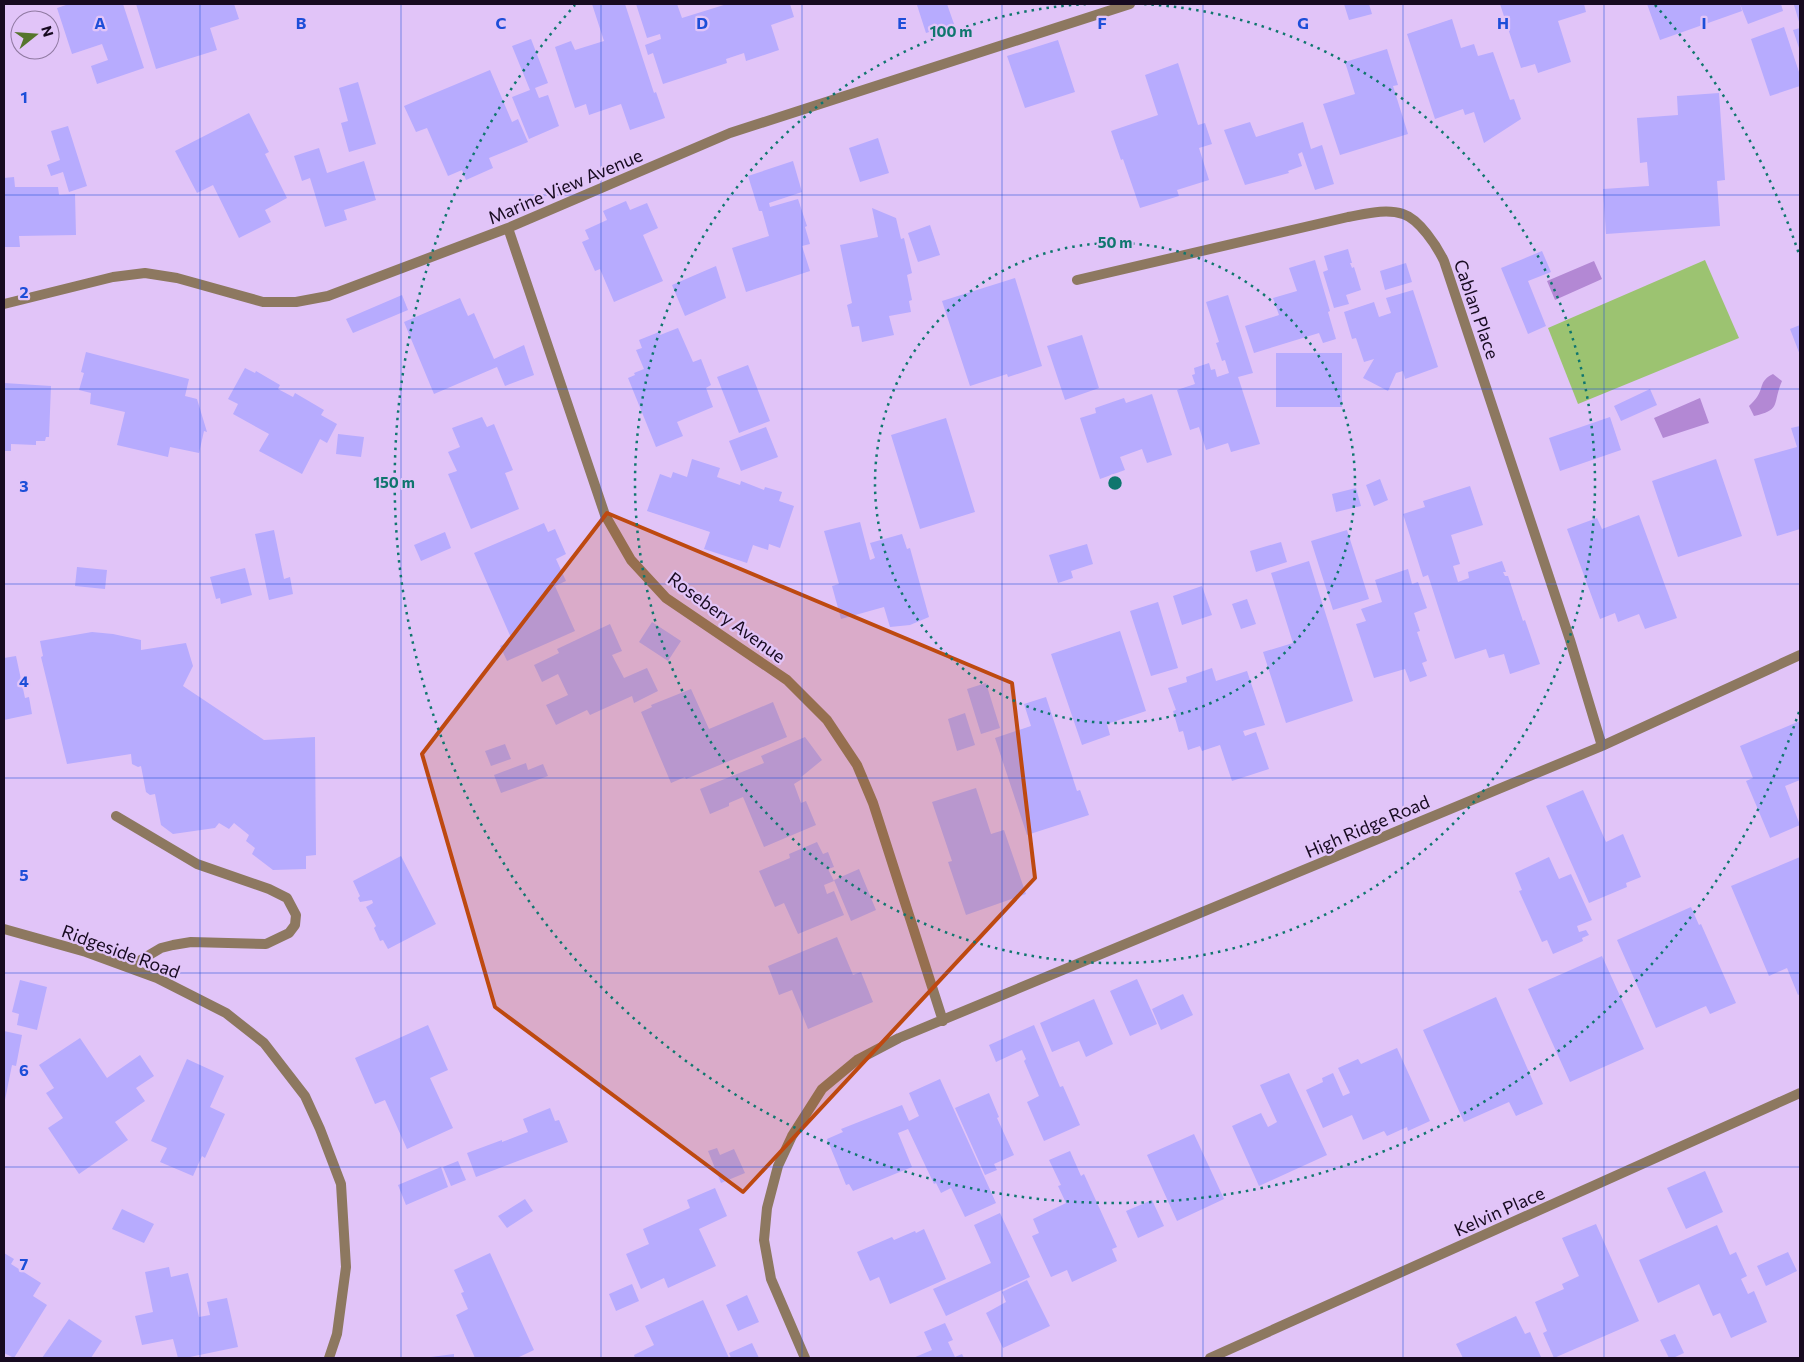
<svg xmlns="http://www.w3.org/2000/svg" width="1804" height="1362" viewBox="0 0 1804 1362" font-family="Commissioner,sans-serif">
	<rect width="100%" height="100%" fill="#e1c4f8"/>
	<!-- green -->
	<path fill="#9cc371" d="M1705,260L1739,338L1578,404L1548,328Z"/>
	<!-- water -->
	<path fill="#b388d4" d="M1594,261L1602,279L1555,300L1547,281Z
		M1773,374L1782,381C1772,404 1782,410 1754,416L1749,406C1752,403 1755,400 1757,397C1764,387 1759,381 1773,374Z
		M1700,398L1709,423L1663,438L1654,418Z"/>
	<!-- building -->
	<path fill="#b7abfe" d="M69,4H123L144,68L97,84L91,66L108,60L102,44L72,54L57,8Z
		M136,4H234L239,19L210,28L217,50L156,69Z
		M592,4H625L654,93L656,92L665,118L630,130L621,104L589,115L586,104L575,108L555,47L571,41L575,50L604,41Z
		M636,4H677L682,18L727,4H790L794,17L771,25L779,50L746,61L744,53L726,59L727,63L663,84L653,53L648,55L645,45L661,39L660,34L647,38Z
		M921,4H947L954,24L926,33L917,5Z
		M1344,4H1369L1372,14L1349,20Z
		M1500,4H1584L1586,12L1558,21L1571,62L1538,73L1535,64L1521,68Z
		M1647,4H1740L1742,11L1660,40Z
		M1740,4H1781L1783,11L1748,24Z
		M1799,4H1800V25L1794,5Z
		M1452,19L1461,48L1474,44L1478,56L1493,52L1510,100L1514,99L1521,119L1484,143L1474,112L1465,115L1463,109L1435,119L1407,34Z
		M1784,27L1800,75V86L1770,96L1751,39Z
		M1800,28V51L1793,30Z
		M531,39L548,83L535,88L539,98L548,95L559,126L529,139L512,97L530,90L512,46Z
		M1058,40L1075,92L1025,108L1007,56Z
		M1387,49L1398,85L1393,86L1408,134L1340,155L1323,104L1355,94L1345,62Z
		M1178,63L1198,125L1205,123L1212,144L1199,148L1209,180L1177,190L1179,196L1140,208L1123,159L1121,160L1111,131L1158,115L1145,75Z
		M490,70L512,122L518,119L528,142L489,158L493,168L466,180L462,170L448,176L427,128L416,132L404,106Z
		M358,82L376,144L349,152L341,123L348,121L339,88Z
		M1719,93L1725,180L1717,181L1720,226L1606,234L1603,189L1649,186L1647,162L1640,163L1637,118L1678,115L1677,96Z
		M249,113L269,152L265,154L287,198L265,210L271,222L239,238L213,185L197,193L175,151Z
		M1250,122L1256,137L1303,122L1311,149L1322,145L1334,184L1315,190L1302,152L1298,154L1302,166L1288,171L1289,173L1245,185L1224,130Z
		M68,126L87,186L69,192L63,172L51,176L47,165L60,160L51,131Z
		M878,138L889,173L860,182L849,148Z
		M319,148L327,173L364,161L376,200L344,210L347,220L325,227L310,178L302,181L294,156Z
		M793,161L802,192L769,203L770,207L798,199L807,226L805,227L810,244L802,246L810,271L746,292L732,248L769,236L762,211H759L748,176Z
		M14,177L15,187H58L59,195L75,194L76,235L19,236L20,247H4V178Z
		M626,201L630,210L647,203L658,228L643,235L663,281L614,302L600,269L595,271L582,242L589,239L585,230L607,220L603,211Z
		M872,208L896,218L901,239L904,238L912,273L907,275L912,300L909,301L911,312L889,316L894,335L862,342L859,326L852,327L847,305L852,303L840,245L878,237Z
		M930,225L940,255L918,262L908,233Z
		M1348,249L1352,263H1350L1352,268L1354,267L1361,290L1346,295L1349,304L1334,308L1323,272L1328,270L1324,256Z
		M1542,251L1551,272L1528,281L1546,326L1528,334L1501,268Z
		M1315,260L1330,311L1328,312L1336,339L1323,343L1319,333L1254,353L1245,326L1279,315L1273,298L1297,291L1289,268Z
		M1406,263L1412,282L1385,290L1380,271Z
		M716,266L726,298L685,316L672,285Z
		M1015,278L1042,366L1008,377L1007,374L970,386L942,301Z
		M1413,290L1438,367L1405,379L1403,371L1396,373L1388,391L1363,378L1374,359L1364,362L1356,338L1352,339L1344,312L1374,302L1379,317L1391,313L1386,298Z
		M402,295L408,310L353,333L346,319Z
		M1228,295L1253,373L1238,377L1260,444L1231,452L1228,443L1206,450L1199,427L1190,430L1177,390L1195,384L1192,375L1195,374L1194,368L1209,363L1211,370L1215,369L1217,377L1229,373L1225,360L1222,361L1216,343L1219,342L1206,302Z
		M460,298L468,316L474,313L494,359L524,345L534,375L505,386L497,367L434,394L404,322Z
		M1800,325V355L1790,329Z
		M678,328L693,362L701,359L711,385L706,388L713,407L677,422L683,436L656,447L628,378L635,375L634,373L644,369L636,350L642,348L639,340L659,332L660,335Z
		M1082,335L1099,388L1065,400L1047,346Z
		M86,352L189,379L185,396L197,399L207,432L204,431L199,453L170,447L168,457L117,445L125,412L90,404L91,393L79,390L84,373L81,372Z
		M1276,353H1342V407H1276Z
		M748,365L770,421L739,433L717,377Z
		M245,368L255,373L256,371L280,385L278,389L293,397L295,393L324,410L321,415L337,424L327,443L320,439L302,474L259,451L269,434L233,414L238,404L228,399Z
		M4,383L51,386L49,437H46L45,441H36V445L11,444V451H4Z
		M1650,389L1657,405L1621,421L1614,406Z
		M1152,394L1172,455L1147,463L1142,449L1120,457L1125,470L1100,479L1080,418L1096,413L1095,408L1124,398L1126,403Z
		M482,417L487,427L494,424L513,470L505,473L519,509L471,529L448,474L457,471L448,452L460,447L452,428Z
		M1610,417L1621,450L1560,471L1549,438Z
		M946,418L975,512L920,529L891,435Z
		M1800,426V529L1777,536L1754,459L1797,447L1791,428Z
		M766,427L778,457L741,471L729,441Z
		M338,434L364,437L361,457L336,454Z
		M692,459L720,468L717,477L740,485L741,481L764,490L765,487L782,492L779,501L794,506L780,548L769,544L768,550L753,545L747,563L704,549L710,532L647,511L660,474L671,478L673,472L687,477Z
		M1716,459L1742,536L1678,557L1652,481Z
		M1380,479L1388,500L1374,506L1366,485Z
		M1470,486L1483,525L1451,535L1460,564L1453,566L1458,582L1469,578L1468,572L1502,561L1506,572H1503L1505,576H1508L1523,621L1525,620L1540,664L1510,674L1504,654L1489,658L1486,649L1455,659L1428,575L1423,577L1403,514L1425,507L1423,501Z
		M1356,488L1361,506L1336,512L1332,494Z
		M1639,515L1677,618L1645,629L1639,614L1618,622L1615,613L1600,619L1567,529L1597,518L1602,529Z
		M860,522L870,560L875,558L870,543L902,534L907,549L910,548L929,617L910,625L890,627L884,607L841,619L832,586L839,584L824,531Z
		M544,523L548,532L555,529L566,554L556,559L566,581L555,586L575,631L507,661L500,646L512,640L474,553Z
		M274,530L284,579L290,577L293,594L269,600L255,534Z
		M1347,530L1369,599L1333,610L1311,541Z
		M445,532L451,548L421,561L414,545Z
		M1281,542L1287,562L1256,572L1250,551Z
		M1087,544L1093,564L1071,571L1073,578L1058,583L1049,555Z
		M1309,561L1353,701L1286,723L1263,652L1293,643L1271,573Z
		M77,567L107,570L105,589L75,586Z
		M245,568L252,595L221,604L220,598L216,599L210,577Z
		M1408,569L1412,584L1418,582L1427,608L1414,613L1420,631L1417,632L1427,661L1422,663L1427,676L1410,682L1405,669L1374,678L1356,624L1366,621L1361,609L1382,602L1375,580Z
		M1202,586L1212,615L1182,625L1173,596Z
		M1247,599L1256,624L1241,629L1232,604Z
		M1158,602L1178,668L1151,676L1130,611Z
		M652,622L681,641L668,661L639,642Z
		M610,624L622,651L612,655L624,678L647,668L658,691L634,703L632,696L590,715L587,710L556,725L546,705L568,695L558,674L542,682L534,665L559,653L557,649Z
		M1120,631L1146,711L1107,724L1110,735L1082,745L1051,654Z
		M92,632L113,634L141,640V650L186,643L193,666L183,686L264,740L315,737L316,855L306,856V869L273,870L252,854L255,848L246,841L249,835L234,823L229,829L219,823L215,828L173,834L161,825L155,794L150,795L146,792L141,766L138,767L132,764L131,754L67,764L41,657L43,656L40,641Z
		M16,656L25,698L29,697L32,714L4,720V658Z
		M1212,668L1216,681L1247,671L1265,725L1243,731L1245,736L1256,732L1269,769L1232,781L1220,745L1202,751L1200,746L1188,750L1183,731L1179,732L1173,711L1176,710L1168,688L1187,682L1186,677Z
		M986,683L1000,728L981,734L967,689Z
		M691,689L709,729L773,702L787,737L686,779L685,777L671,783L641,712L652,707L651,705Z
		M1046,697L1077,791L1080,790L1089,815L1027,835L995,738L1031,726L1024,704Z
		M965,713L975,745L957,751L948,719Z
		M1800,721V780L1785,786L1800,825L1770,838L1746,781L1753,778L1740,746Z
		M805,737L822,760L800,778L802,779L794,784L801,803L806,801L816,825L764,847L743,797L729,803V806L710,814L700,789L764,763L761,756Z
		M505,744L511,759L491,766L485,751Z
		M526,763L528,770L543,764L548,776L501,793L494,775Z
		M976,788L991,834L1004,830L1026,894L966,915L948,862L952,861L932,802Z
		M1583,790L1606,842L1623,834L1641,877L1626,883L1627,887L1589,903L1546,806Z
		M817,842L823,854L828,852L834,867L828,869L834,881L824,885L827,894L834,891L844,915L798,934L784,903L775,907L759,871L790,858L789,854Z
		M401,856L436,924L388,949L383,940L380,941L374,928L376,926L366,907L373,903L372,900L360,902L358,898L360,896L353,881Z
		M1549,857L1559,879L1571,874L1592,920L1577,926L1579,932L1586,930L1589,935L1582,938L1583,941L1553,954L1547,940L1542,942L1519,891L1522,890L1515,873Z
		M1800,857V994L1798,995L1787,968L1769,976L1731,886Z
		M859,869L876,910L851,921L834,880Z
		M1691,907L1699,925L1701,924L1736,1003L1710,1014L1706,1006L1656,1028L1617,940Z
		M837,937L853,975L861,972L873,1002L808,1029L792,990L779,995L768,966Z
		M1602,956L1644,1049L1570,1082L1528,989Z
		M1137,979L1157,1024L1130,1036L1110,991Z
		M20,980L47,987L37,1030L17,1025L19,1014L12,1012Z
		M1183,994L1193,1015L1161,1030L1152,1009Z
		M1496,997L1543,1104L1516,1116L1509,1102L1464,1122L1423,1030Z
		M1094,999L1113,1044L1086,1057L1079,1041L1052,1052L1040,1023Z
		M428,1025L448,1070L430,1078L453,1128L407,1149L385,1100L375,1104L355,1058Z
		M1034,1025L1060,1087L1063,1086L1080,1125L1044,1141L1027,1102L1039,1096L1024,1061L1026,1059L1022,1050L996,1062L989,1045Z
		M4,1031L22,1035L16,1066L12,1065L5,1100Z
		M80,1038L107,1078L140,1055L154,1076L136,1088L145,1101L115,1122L128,1140L79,1174L48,1128L63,1118L46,1093L54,1088L39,1065Z
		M1397,1048L1430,1121L1408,1131L1407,1127L1387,1136L1384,1131L1363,1140L1352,1115L1323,1128L1306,1090L1323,1082L1322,1078L1333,1073L1343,1096L1350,1093L1338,1068L1358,1059L1361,1064Z
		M187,1059L224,1076L210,1107L225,1114L205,1158L202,1156L193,1176L160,1162L167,1148L151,1141Z
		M1289,1073L1327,1155L1259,1186L1232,1126L1261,1113L1268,1127L1277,1122L1260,1085Z
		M940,1079L996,1203L965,1217L951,1188L941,1193L936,1183L934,1184L908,1129L898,1133L912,1167L853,1191L849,1184L846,1185L827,1139L843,1132L841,1129L902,1105L909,1121L919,1116L909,1093Z
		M989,1093L999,1117L997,1118L1014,1155L994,1164L997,1170L985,1175L955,1108Z
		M550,1108L555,1121L559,1120L568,1142L476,1177L467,1153L502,1140V1142L528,1132L523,1119Z
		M1194,1134L1224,1199L1177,1221L1147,1155Z
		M717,1148L720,1155L734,1149L745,1173L721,1183L708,1151Z
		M1070,1151L1081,1176L1084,1174L1117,1247L1112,1249L1117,1261L1072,1282L1067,1270L1051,1277L1032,1236L1039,1233L1033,1219L1066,1203L1058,1186L1061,1185L1049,1160Z
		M458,1161L466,1180L451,1186L443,1167Z
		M441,1167L448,1187L406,1205L398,1185Z
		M1705,1171L1723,1212L1686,1229L1667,1188Z
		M715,1188L727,1216L699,1229L716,1266L668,1288L664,1278L641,1289L626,1254L649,1244L643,1229L690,1208L687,1200Z
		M525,1199L533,1211L507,1228L498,1216Z
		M1152,1200L1164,1226L1138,1238L1126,1211Z
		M122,1209L154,1224L144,1243L112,1229Z
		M1000,1213L1030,1277L946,1316L933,1289L991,1263L974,1225Z
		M1596,1224L1639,1321L1554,1358L1543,1333L1547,1331L1535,1302L1564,1289L1562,1284L1579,1276L1562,1238Z
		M1717,1225L1730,1255L1736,1252L1747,1276L1741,1279L1748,1294L1754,1291L1767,1322L1731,1338L1720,1313L1713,1316L1699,1284L1658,1303L1639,1260Z
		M924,1229L946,1279L890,1304L879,1277L870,1281L857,1252L892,1237L894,1240L915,1231L916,1233Z
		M1788,1252L1797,1271L1766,1286L1757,1266Z
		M4,1253L14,1259L11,1264L41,1283L33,1296L47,1305L14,1358L4,1353Z
		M490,1253L534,1350L517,1358H475L456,1315L468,1309L461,1293L464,1292L454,1270Z
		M169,1267L171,1277L188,1273L199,1317L210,1315L207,1302L227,1298L238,1347L185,1358H178L173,1339L142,1345L135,1316L153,1312L145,1272Z
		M1027,1280L1050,1326L1003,1348L986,1313L1006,1302L1002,1292Z
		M632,1284L639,1301L616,1311L609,1294Z
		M747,1295L759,1322L738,1331L726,1305Z
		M703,1300L729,1358H635L634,1355L654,1345L645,1326Z
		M1516,1316L1525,1334L1530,1332L1541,1357L1463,1358L1456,1344Z
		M69,1319L102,1341L91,1358H42Z
		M945,1323L953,1340L948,1342L955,1357L962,1354L964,1358H913L932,1350L924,1332Z
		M1675,1334L1684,1353L1673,1358H1669L1660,1340Z
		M752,1343L759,1358H731L729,1353Z
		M454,1354V1358H431V1357Z"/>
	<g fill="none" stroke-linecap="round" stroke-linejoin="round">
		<!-- service -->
		<path stroke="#8d7860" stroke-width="10" d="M116,816L197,864L269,889L287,898L296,915L295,925L289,933L266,944L191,942L173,945L161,948L129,967"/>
		<!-- minor -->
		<path stroke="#8d7860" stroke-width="10" d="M508,228L605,515L631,560L666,598L787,680L827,720L857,765L873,803L943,1021
			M1077,280L1348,217C1365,214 1386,208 1403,214C1419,219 1437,246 1444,261L1570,640L1602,746
			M4,304L113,277L145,273L177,278L263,302H296L328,296L508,228L730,133L1130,4
			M4,929L86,952L157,978L226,1013L264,1043L305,1096L320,1129L341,1184L346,1267L337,1334L329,1358
			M805,1358L771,1279L764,1240L767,1208L778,1166L792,1136L822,1089L857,1060L899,1038L1602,746L1800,655
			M1210,1358L1800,1093"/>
	</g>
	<!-- marked area -->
	<path fill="#be4910" fill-opacity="0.2" stroke="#be4910" stroke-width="4" stroke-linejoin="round" d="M607,513L1012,683L1035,878L743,1192L495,1007L422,754Z"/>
	<!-- grid -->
	<path fill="none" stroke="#1d4ed8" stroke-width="1" stroke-opacity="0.55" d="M200,4V1358M401,4V1358M601,4V1358M802,4V1358M1002,4V1358M1203,4V1358M1403,4V1358M1604,4V1358M4,195H1800M4,389H1800M4,584H1800M4,778H1800M4,973H1800M4,1167H1800"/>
	<!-- distance rings -->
	<g fill="none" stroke="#0f766e" stroke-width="2.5" stroke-dasharray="2.5 5">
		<circle cx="1115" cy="483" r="240"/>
		<path d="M1144 4A480 480 0 1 1 1086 4"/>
		<path d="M1799 712A721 721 0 1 1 575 5M1655 5A721 721 0 0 1 1799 254"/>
	</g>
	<g text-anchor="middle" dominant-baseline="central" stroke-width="4.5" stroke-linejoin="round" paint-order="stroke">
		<!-- street labels -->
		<g font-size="18" fill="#170a20" stroke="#e1c4f8">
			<text transform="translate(565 186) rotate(-23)">Marine View Avenue</text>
			<text transform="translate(1477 309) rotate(71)">Cablan Place</text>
			<text transform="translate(727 617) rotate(36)">Rosebery Avenue</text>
			<text transform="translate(1367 826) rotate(-23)">High Ridge Road</text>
			<text transform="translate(121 951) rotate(20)">Ridgeside Road</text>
			<text transform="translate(1499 1211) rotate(-24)">Kelvin Place</text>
		</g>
	</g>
	<g font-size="16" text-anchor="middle" font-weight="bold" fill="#1d4ed8" stroke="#e1c4f8" stroke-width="4.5" stroke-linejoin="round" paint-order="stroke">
		<text x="100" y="29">A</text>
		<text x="301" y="29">B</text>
		<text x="501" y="29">C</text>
		<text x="702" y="29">D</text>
		<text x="902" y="29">E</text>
		<text x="1102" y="29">F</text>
		<text x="1303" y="29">G</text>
		<text x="1503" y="29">H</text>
		<text x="1704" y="29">I</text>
		<text x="24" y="103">1</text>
		<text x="24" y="298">2</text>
		<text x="24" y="492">3</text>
		<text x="24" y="687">4</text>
		<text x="24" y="881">5</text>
		<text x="24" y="1076">6</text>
		<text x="24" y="1270">7</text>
	</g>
	<circle cx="1115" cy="483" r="8" fill="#0f766e" stroke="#e1c4f8" stroke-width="2.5"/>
	<g font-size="15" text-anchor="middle" font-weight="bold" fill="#0f766e" stroke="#e1c4f8" stroke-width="4.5" stroke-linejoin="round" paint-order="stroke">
		<text x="951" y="37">100 m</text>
		<text x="1115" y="248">50 m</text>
		<text x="394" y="488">150 m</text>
	</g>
	<!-- border -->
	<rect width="1804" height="1362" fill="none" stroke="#170a20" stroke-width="10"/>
	<!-- north arrow -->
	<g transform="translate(35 35) rotate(73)"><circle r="24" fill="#e1c4f8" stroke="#907aa2"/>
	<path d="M0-4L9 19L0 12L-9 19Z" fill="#55752d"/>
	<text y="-8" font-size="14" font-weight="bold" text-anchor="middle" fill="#170a20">N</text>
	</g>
</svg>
